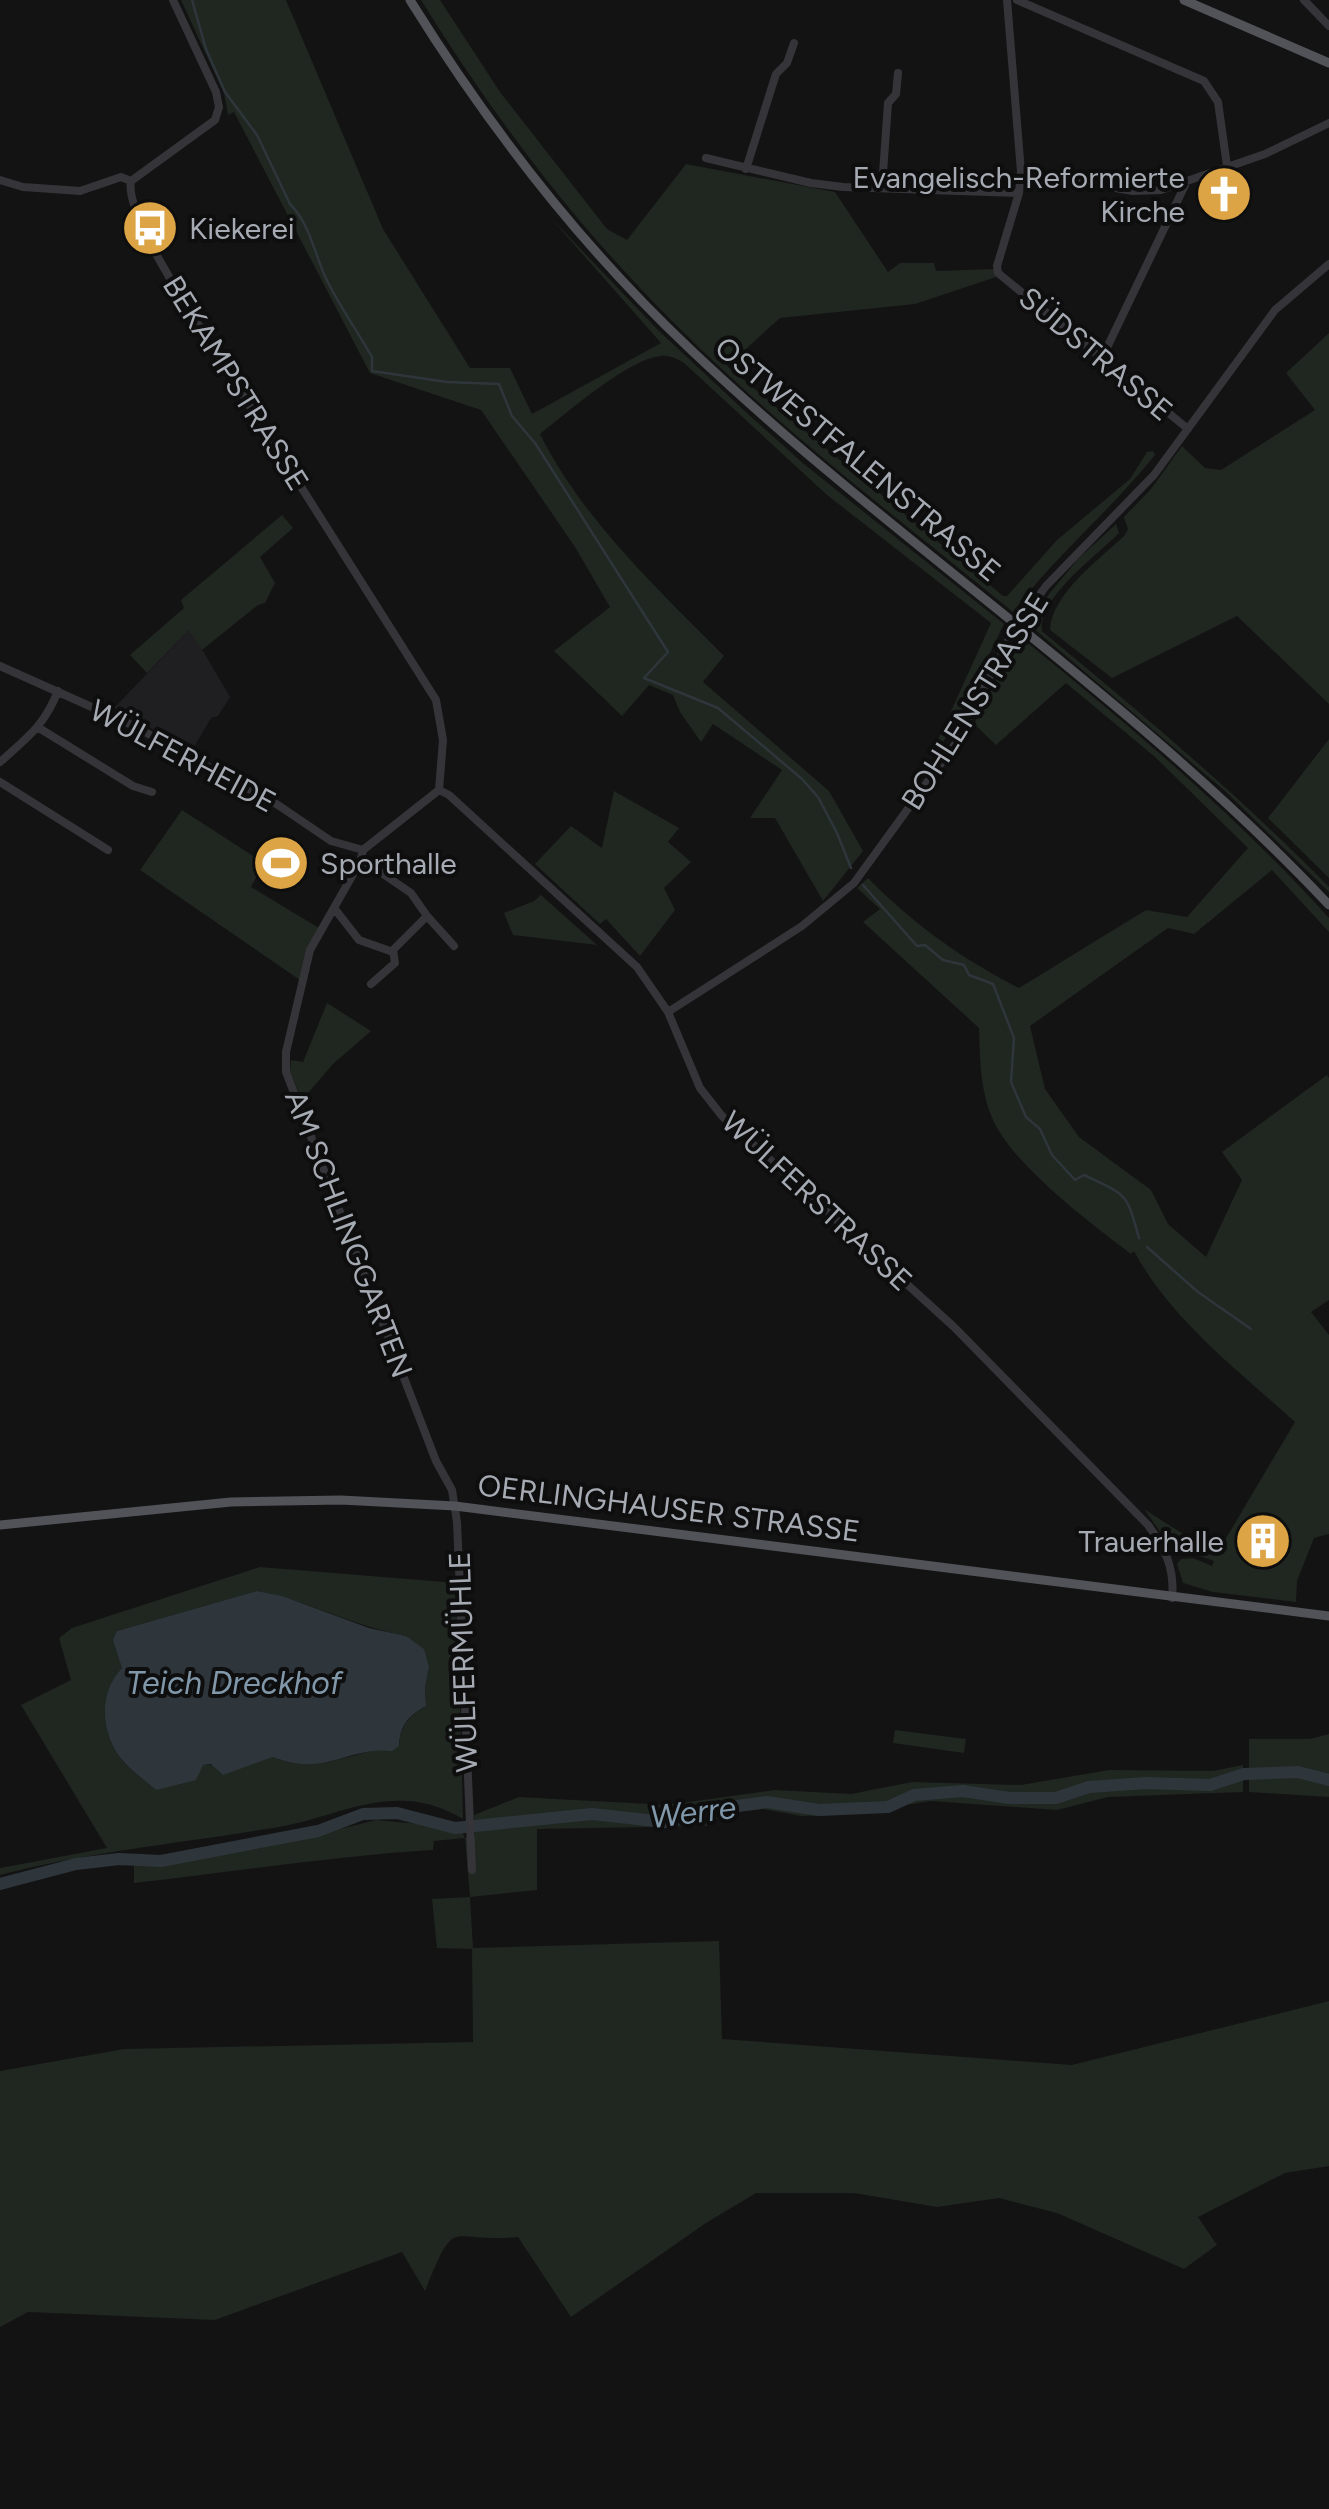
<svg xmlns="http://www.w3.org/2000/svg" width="1329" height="2509" viewBox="0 0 1329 2509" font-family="Figtree,sans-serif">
	<rect width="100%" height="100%" fill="#131314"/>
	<!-- built -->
	<path fill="#1f1f21" d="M190,629L230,697L218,716L211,718L195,745L198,748L195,752L114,708Z"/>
	<!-- green -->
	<path fill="#202620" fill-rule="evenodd" d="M181,0H286L383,229L470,368H510L532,414L661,343L550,217L658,330L749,415L804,464L1004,624L961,712L937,752L933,751L991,623L827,495L684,363C677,359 669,355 661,356C628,359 567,413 540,434C583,520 657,588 724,656L703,682L829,791L863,851L823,901L775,818H750L782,770L713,724L701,742L680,712L673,695L649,685L622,716L554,651L610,607L575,547L481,410L370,373L234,112L228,115L224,93Z
		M421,0H440L500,92L607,229L627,240L686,164L835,192L888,272L900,263H934L936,271L994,269L996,277L915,304L780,318L727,366L1003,596H1007L1057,540L1130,479L1147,452L1153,451L1155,455C1111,510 1056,555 1013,612C886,509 753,408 641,289C557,201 485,103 421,0Z
		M1329,333V704L1237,616L1112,678L1050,630C1051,594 1101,558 1125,535L1128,529L1124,517L1151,489L1182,446L1205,468L1221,470L1315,410L1286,373Z
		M282,515L293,528L260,557L275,583L265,603L258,605L202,650L189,630L147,673L130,655L184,608L181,600Z
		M1116,524L1119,533C1098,555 1037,598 1042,631C1141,713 1239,795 1329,887V892L1225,791L1026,622L1078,559Z
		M1019,636C1127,723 1236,815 1329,918V932L1272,870L1194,934L1168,928L1030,1026L1045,1089L1079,1137L1151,1190L1168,1224L1206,1257L1242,1180L1222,1152L1327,1075L1329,1078V1300L1311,1312L1329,1335V1534L1314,1538L1297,1581L1296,1602L1213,1592L1183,1583L1177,1564L1181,1559L1193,1558L1212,1566L1214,1561L1192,1553H1175L1144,1509L1216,1555L1295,1422C1238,1370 1171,1320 1134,1251L1131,1254C1090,1223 1014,1166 993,1120C980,1090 980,1060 979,1028L863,922L880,909L857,888L868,878C913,924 962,959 1019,988L1146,910L1187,917L1248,848L1155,757L1066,683L996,745L974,724Z
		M1329,739V878L1268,818Z
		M614,791L679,828L668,842L691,862L664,888L675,910L640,956L606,919L600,924L535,864L571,826L602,848Z
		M182,810L264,863L251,887L319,928L300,980L140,870Z
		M541,895L597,945L513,935L504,913L534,901Z
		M327,1003L371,1031L333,1064L302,1100L290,1072L291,1060L303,1062Z
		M260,1567L457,1583L463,1819C444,1808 427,1802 406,1801C361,1799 322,1820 279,1827C185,1843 92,1851 0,1875V1868L107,1848L21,1705L71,1680L59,1638L72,1628ZM257,1591C307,1601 354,1626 406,1636L429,1668L425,1689L426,1706C409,1716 400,1725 399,1746C354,1750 318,1776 273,1757L252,1764L202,1765L156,1790C143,1778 123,1766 115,1750C100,1725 101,1689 122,1668L117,1631Z
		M895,1730L966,1739L964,1753L893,1743Z
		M1329,1734V1797L1249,1792V1739H1310Z
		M1243,1765V1792L1108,1797L1057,1810L931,1801L842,1815L801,1816L763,1809L727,1813L706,1826L537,1829V1890L470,1897L473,1948L719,1941L722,2039L1072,2065L1329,2001V2166L1285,2173L1198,2217L1217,2245L1184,2269L1057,2213L999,2198L937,2207L854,2193H756L706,2223L571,2317L518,2237C447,2244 457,2212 425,2291L402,2252L215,2320L28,2312L0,2327V2071L124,2049L473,2042L472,1949L437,1948L432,1899L470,1897L465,1838L434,1841L433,1850C333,1856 234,1872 134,1883V1864L296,1840L376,1820L441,1826L462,1832L465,1838L475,1836L474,1815L519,1797L667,1805L775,1790L851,1794L912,1782L1021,1785L1109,1770L1213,1771Z"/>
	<!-- water -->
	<path fill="#2e363c" d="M257,1591L282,1596L369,1628L406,1636L424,1649L429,1667L425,1689L426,1706C408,1716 400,1725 399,1746L392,1751C348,1746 324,1778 273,1757L223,1775L211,1764L203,1765L196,1780L156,1790C142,1778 123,1765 115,1750C100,1724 101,1689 122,1668L113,1640L117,1631Z"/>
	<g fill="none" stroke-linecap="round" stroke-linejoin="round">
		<!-- stream -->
		<path stroke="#2e363c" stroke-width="2.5" d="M192,0L206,49L225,92L257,135L290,204C309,223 314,251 324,274C337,303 357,330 372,357V371L447,382L499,384L512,416L535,443L668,652L644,678L718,708L802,779L818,797L837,833L851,868
			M863,885L917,946L925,945L943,960L964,965L969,975L993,984L1014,1038L1011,1082L1026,1117L1040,1129L1052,1155L1075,1180L1084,1175C1128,1196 1126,1192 1139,1238
			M1147,1247L1198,1292L1251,1329"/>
		<!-- river -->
		<path stroke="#2e363c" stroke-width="12" d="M0,1884L76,1864L119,1859L161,1861L318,1831L363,1814L397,1813L455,1828L592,1814L665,1822L723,1808L767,1802L819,1810L888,1807L914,1795L963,1791L1009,1798H1056L1089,1787L1146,1783L1210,1785L1244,1774L1298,1772L1329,1780"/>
		<!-- minor -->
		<path stroke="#353539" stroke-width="8" d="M173,0L216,92L219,107L215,120L131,181C125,211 179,293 196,321L436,700L443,740L439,790
			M1007,0L1021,172L1019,193L997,266L998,273L1188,429
			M1017,0L1204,81L1218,102L1227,166
			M1304,0L1329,26
			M706,158L811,183L843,187L1019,193
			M746,169L776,74L787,63L794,43
			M1021,172L1133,191L1161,190L1265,154L1329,123
			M0,180L23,187L80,191L121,177L131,181
			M882,187L888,103L896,94L898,73
			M1102,358L1187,181
			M0,666L132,725L278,805L331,841L363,850
			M39,728L133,786L152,792
			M0,762C28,737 44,726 58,691
			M0,782L108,850
			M439,790L449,795L637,967L668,1012L700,1088L722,1116L954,1327L1148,1525C1165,1548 1175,1569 1172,1598
			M363,850L360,862L310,950L286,1052V1072L436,1461L452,1490L457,1522L472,1870
			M363,850L439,790
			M361,859L411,893L427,916L393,950L395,963L371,984
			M334,908L359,940L393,952
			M427,916L454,946
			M668,1012L802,926L854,883L955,744L1012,633L1046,586L1154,475L1275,310L1329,264"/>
		<!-- major -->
		<path stroke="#515358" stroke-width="9" d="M410,0C489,127 580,245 689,348C894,543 1135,698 1329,905
			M1184,0L1329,63
			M0,1525L231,1502L341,1500L455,1506L1329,1616"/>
	</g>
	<!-- icons -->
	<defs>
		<g id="church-disc" transform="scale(2.875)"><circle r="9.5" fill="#dca444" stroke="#0e0e0f"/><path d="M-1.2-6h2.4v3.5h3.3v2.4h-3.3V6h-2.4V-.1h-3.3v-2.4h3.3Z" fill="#fff"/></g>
		<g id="bus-disc" transform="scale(2.875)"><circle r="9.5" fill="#dca444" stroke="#0e0e0f"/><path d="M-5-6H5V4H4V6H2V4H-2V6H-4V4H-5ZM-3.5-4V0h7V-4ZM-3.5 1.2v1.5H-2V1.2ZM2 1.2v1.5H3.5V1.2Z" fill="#fff"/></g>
		<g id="stadium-disc" transform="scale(2.875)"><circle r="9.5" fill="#dca444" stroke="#0e0e0f"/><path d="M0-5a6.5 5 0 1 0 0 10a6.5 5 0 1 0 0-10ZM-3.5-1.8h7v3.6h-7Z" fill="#fff"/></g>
		<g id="building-disc" transform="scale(2.875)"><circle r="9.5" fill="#dca444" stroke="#0e0e0f"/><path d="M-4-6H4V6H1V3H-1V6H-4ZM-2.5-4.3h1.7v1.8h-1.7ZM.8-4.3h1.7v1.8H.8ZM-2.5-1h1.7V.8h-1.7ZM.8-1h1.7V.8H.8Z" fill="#fff"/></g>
	</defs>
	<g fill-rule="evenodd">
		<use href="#church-disc" x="1224" y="194"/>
		<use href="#bus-disc" x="150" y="228"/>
		<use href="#stadium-disc" x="281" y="863"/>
		<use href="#building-disc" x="1263" y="1541"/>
	</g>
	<g text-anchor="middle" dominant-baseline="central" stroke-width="8" stroke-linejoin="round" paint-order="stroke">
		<!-- poi labels -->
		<g font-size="30" fill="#a6abb3" stroke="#0e0e0f" text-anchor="end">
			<text x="1185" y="177">Evangelisch-Reformierte<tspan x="1185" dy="34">Kirche</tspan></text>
			<text x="189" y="228" text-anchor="start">Kiekerei</text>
			<text x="320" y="863" text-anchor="start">Sporthalle</text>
			<text x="1224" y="1541">Trauerhalle</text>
		</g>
		<!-- street labels -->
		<g font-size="30" fill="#a6abb3" stroke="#0e0e0f">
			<text transform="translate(1096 354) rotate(40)">SÜDSTRASSE</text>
			<text transform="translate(236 383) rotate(58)">BEKAMPSTRASSE</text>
			<text transform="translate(858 459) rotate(40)">OSTWESTFALENSTRASSE</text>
			<text transform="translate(975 701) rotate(-58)">BOHLENSTRASSE</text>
			<text transform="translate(183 756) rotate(28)">WÜLFERHEIDE</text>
			<text transform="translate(817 1201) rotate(43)">WÜLFERSTRASSE</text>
			<text transform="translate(349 1234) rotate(69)">AM SCHLINGGARTEN</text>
			<text transform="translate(669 1508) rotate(7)">OERLINGHAUSER STRASSE</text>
			<text transform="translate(463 1662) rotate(-92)">WÜLFERMÜHLE</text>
		</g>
		<!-- water labels -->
		<g font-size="32" font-style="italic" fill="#8198aa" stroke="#0e0e0f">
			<text x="234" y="1683">Teich Dreckhof</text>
			<text transform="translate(693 1812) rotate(-7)">Werre</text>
		</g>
	</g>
</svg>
